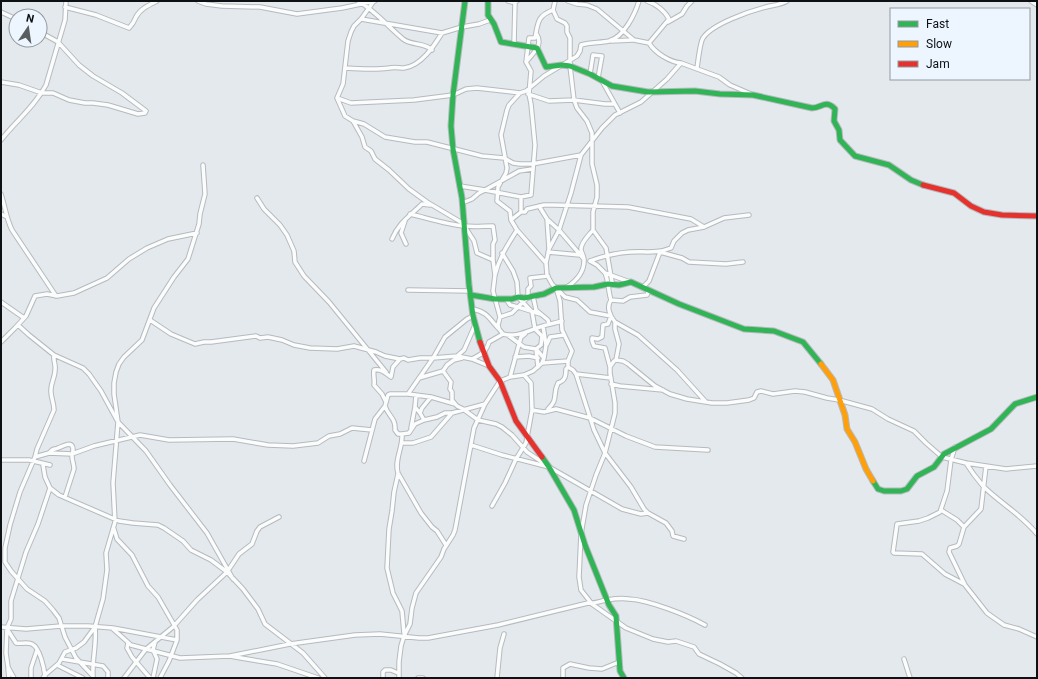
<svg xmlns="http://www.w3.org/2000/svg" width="1038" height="679" viewBox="0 0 1038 679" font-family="Roboto,sans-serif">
	<rect width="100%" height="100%" fill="#e4e9ee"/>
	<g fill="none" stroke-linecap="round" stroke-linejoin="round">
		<!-- street casing -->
		<g stroke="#b6babe" stroke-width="5.5">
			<path id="street" d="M198,1L206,4L222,6L260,7L297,14L342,8L375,1
				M358,1C376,11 388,27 403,39C412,46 424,42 432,50
				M508,1L512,2L517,1
				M568,1L577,4L587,5L597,9L634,40L649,43C655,53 670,62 681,63L719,77L730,85L751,94
				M647,1C656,4 665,11 669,19L649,43
				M1031,1L1037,5
				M65,7L96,15L129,28C133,24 134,22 136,17C140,9 149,5 157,1
				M553,10L557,19L565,23L567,26V32L570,38V66L574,100L577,108L587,121L592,133V164L597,185V197L593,212V230C589,235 581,242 581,249C581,253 585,257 584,261C584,272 576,281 567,287
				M1,12L16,19
				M361,19L442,33L462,27L479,24L490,20
				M668,22L682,14L687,6L692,1
				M611,41L633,40
				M514,44L515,2
				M526,62C534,52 544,45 536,33
				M346,68C360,69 375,70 389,68C394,67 399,68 404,68C421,66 434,46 442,33
				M697,68C698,62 700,42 703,38C712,24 750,11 766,7C773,5 780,5 787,1
				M590,74L593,55L602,56L598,78
				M602,81L620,113
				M1,82L19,85L42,93H53L69,100L85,103H93L108,105L138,114L145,113L146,111L122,93L93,76L79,65L58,42L40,32
				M528,94L549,101L574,100L605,104H614
				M337,98L351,103L414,100L453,95L466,89L477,88L520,93
				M337,98L345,116L353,121L364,124L385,137L415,142H427L482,156L504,158L513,163L520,164H532L581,155
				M337,98L343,84L348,41L351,32L354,26L361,19L374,1
				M353,121L362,137L365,147L371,151L375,159L389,170L409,189L427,202L464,224
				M1,140C16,121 35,106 46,85L65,20L66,1
				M460,186L485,190L519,171L532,169
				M1,194C5,206 6,218 12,230L56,296
				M257,198L264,209L280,225L287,235L294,251L295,262L304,276L329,302L386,372
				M462,203L472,199L479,193L485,190L521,197L531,195L535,145L531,104L529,94L531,71L526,62L529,38H535C538,23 537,16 553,10L555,1
				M539,206L547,219L549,249
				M521,212H525L527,209L544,205H553L628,207L691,219L704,227
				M1,214L7,217
				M410,214C427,218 448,225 465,226C475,227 483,226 493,226L495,240L493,244V260L495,275L493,291L500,317L498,325L499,329L503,334
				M547,219L559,230L583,258
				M511,220L521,212V197
				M405,221L401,233L406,244
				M465,227L474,241L477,253L493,260
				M517,230L546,263
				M593,230L606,248L612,282L608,284
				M392,239C399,222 410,216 422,204L430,205
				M548,252L580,255
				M502,253L513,271L517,282L518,297L532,312L535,329L542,336L541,345L536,349L538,367
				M590,261C603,256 616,253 630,252C645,251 656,254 671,248L674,241L682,233L688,230L704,227L724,218L749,215
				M590,261L597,265L605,273L630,282
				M605,273C609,282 608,291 611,300C606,307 610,316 615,322L638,335L677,370L706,402
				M495,275C499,258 508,244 517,230L511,220L510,211L497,201L498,187L506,173L507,168L501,135L507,110L509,105L520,93L526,91L544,76L577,56L580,51L581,45C591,42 600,43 609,41C624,37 635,14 639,1
				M643,287L649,281L660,252L682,258L689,262L726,264L743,262
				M408,290L470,291
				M557,291L560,301L562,330L572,351L568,361
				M533,296L536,310L548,320L549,324
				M506,299L510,305L518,307L540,314
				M611,300L623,301L630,297L647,295L649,290
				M1,302L24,318
				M473,309C487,312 489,318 498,328
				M611,316L590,312L577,300L565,297L552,284L547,275L546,263L549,249L559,230L571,193L581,155L602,128L615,115L641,102L667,79L681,63
				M500,317L512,313L528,297V289L531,286L530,278L548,276
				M150,320L171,334L195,344L204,342H211L256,336L260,338L268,337L282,340L294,345L310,348L337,349L354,346L376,352L385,356L400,359
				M615,322V329L619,344L616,360L614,361L610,367V373L615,403V413L605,453L596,475L586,505L581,534L579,577L581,590L592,604L626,628L653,639L668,642L676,641L694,647L699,654L720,664L736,673L742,678
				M18,325L29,335L54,355
				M509,336L524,347L536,349L544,358
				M1,342L15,328L26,316L35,296L47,294L57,296L74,293L107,278L129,259L147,248L168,239L197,233
				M547,344L550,337L564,335
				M457,356L464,350L475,325
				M515,357L529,356L538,358
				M472,359C482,354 486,352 489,342L503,334C517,338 529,330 543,326C549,324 556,323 562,321
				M616,360L623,361L628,364L655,386L670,394L687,399L712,403H727L749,400L754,398L757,392L761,391L773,394L795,391L805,392L827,398L839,400L872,409L888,419L914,431L926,443L942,457L966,463L1006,469L1037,466
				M542,363L568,361V367L573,370L576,374L594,430L605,453L631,487L644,509L648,513L666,523L672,531L673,536L684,539
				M610,367L605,348L594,346L592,341V338L598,339L602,337L603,325L608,324L611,316
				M443,371L451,382L450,389L452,392V400L457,406L463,409L478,420L496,424L502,427L512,435L527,452L545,464
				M576,374L611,378
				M524,375L531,383L532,410L544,412L556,409L590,418L626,436L655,447L708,450
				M510,377L521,337L525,334
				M419,378L443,371L447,365L454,360L462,358
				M611,384L620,386L663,390
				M408,394L433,358L445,337L467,319L473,316
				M416,395L415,407L420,413
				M386,402L382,394L374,385C375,380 373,376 374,370C382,369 385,373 391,377L393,367L400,359L404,358L408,360L420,358H433L457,356L472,359L489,366
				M548,409C559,399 552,395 558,383C565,381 566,376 566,369L568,367
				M424,420L420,413L422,408L431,397
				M411,428L415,407
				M402,434L409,433L415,424L424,420L437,417L445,413H452L485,404
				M402,443H413L431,437L452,413
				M471,445L502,455L549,467L622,509L641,514L648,513
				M955,447L951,460L947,491L940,512L928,518L919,521L897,524L893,552L894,553L922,554L945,574L964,584
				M49,453L52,450C54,449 56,449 58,448C62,447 73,439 73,450C73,452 72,454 72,456C72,461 74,464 74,469L65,497
				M35,457L37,449L54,410C54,403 51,398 51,392C50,384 55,378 55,370C56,364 53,361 54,355L83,368L89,374L101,391L118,422L146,451L170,485L207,533L233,579
				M1,460H29L50,465
				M364,461L375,419L385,406
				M966,463C971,471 977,479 983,486C1000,503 1022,515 1037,534
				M986,466L981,509L964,527L959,544L957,546L950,548L949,552L965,585L987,613L1004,625L1019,629L1037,637
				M398,474L394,492L392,511L389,529L387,568L393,593L402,611L404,633
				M50,488L59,495L119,521L133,523L158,525L164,528L183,541L191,550L211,560L227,572L243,589L258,609L265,624L303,653L325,678
				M492,506L505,483L516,459L526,443L532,410
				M941,510L957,520L964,527
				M114,529L117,539L132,555L148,586L158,597L177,630V640
				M446,545L437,531L432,527L421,513L398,473C394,460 403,448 402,434H398L395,430C396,418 388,416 385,406L388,395L390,394H408L431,397L455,404
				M1,627L26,629L61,626H88L113,628L177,640L169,661L160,678
				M95,627L103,599L107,570L106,553L115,522L113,483L118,422L114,394V383L116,372L119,364L124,357L142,340L154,308L174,277L188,259L199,224L200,214L205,194L203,165
				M7,629L16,643C21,644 27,642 32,644C40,648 44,668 45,676
				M113,629L131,645L180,658L230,656L241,658L277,664L318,678
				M128,643L127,648L132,657L150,678
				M230,656L290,644L355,635L380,634L419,638H428L498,625L588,603C594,604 600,601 607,600C613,599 622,598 629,599C649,600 687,615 705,625
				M62,659L103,666L108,672V678
				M904,659L910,678
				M57,665L83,678
				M8,669L9,678
				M93,676L76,658L65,637L59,618L53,610L45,601L27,589L11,571L5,562V548L10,525L20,492L35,457L49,453L72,454L94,446L140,435L169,440L233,439L268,445L293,446L318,443L329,436L340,434L352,428L372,430
				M14,678L8,667L6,653L7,628L11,619V601L26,552L38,524L50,488L45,477L43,465
				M31,678V668L37,650
				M43,678L45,675L59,663L65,652L76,648L84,642L95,627C97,643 92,659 93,676
				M124,678L146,649L173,627L197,600L227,572L239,554L252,544L257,531L260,527L279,517
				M153,678L157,659L153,650L155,642
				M383,678V672L385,670H391L398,673
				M399,678V662L401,646L404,636L410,624L412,608L416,593L441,557L444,549L453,535L455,530L474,428L485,404L500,381L510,377L524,375L533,371L542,363L544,358L546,345L543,326
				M418,678H423
				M497,678L500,648L504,634
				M563,678V668L570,664L589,668L602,669L619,662"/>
		</g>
		<!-- fast casing -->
		<g stroke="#b6babe" stroke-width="7">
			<path id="fast" d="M465,1L453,95L451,126L453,149L462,198L469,285L473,316L480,342
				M488,1V15L494,24L501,42L537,48L546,67L562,65L570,66L590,74L612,86L648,92L695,91L720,94L753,95L812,108C822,108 825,99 835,109L834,121L839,130L840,140L855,156L889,165L911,180L923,185
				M471,295L495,299H512L518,297L524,298L544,294L556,288L594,287L608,284L619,285L631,282L679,304L744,329L774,331L803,342L821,364
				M542,457L549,467L574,510L585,545L609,605L616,616L620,671L624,678
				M873,481L878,489L884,491H901L907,489L917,476L934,467L944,454L991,429L1015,404L1037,397"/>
		</g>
		<!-- slow casing -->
		<g stroke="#b6babe" stroke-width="7">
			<path id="slow" d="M821,364L833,380L845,415L847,429L855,442L866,469L873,481"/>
		</g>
		<!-- jam casing -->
		<g stroke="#b6babe" stroke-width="7">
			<path id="jam" d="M923,185L954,193L971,206L984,212L1002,215L1037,216
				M480,342L489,366L500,381L516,421L542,457"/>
		</g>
		<!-- street -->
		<use href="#street" stroke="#fbfcfc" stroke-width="3.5"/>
		<!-- fast -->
		<use href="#fast" stroke="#30b455" stroke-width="5"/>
		<!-- slow -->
		<use href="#slow" stroke="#ff9f0a" stroke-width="5"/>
		<!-- jam -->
		<use href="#jam" stroke="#e5322d" stroke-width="5"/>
	</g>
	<!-- border -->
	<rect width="1038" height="679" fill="none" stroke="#0d1114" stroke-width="4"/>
	<!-- legend -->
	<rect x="890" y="8" width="140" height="72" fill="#edf5fe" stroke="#939aa0"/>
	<rect x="898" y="21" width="20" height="6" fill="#30b455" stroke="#939aa0"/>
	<text x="926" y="28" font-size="12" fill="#0d1114">Fast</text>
	<rect x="898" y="41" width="20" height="6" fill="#ff9f0a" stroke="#939aa0"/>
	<text x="926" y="48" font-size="12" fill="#0d1114">Slow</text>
	<rect x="898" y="61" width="20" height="6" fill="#e5322d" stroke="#939aa0"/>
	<text x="926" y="68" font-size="12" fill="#0d1114">Jam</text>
	<!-- north arrow -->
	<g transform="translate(28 28) rotate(13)"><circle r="19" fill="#edf5fe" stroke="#939aa0"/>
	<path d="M0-3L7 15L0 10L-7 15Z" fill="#585d60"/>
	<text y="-6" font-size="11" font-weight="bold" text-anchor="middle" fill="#0d1114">N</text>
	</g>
</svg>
